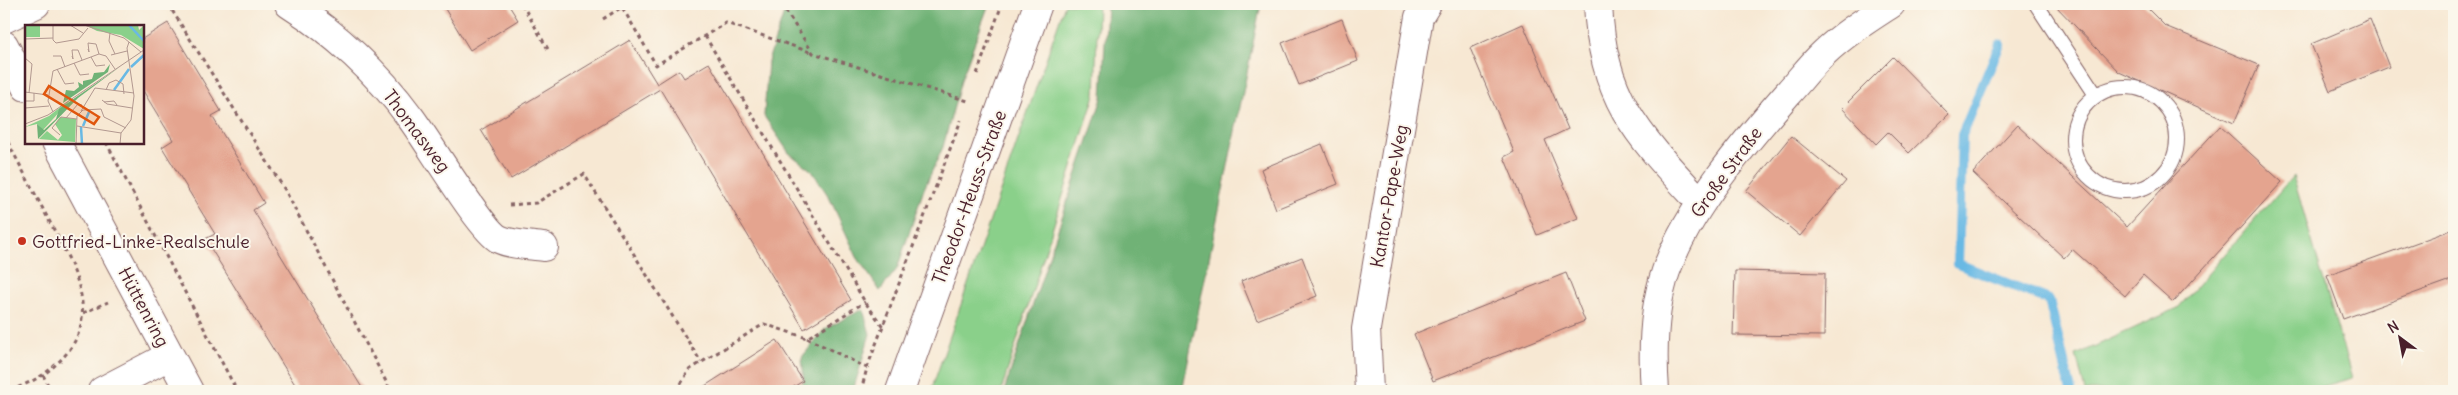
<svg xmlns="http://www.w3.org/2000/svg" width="2458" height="395" viewBox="0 0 2458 395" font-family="Delius,sans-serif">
	<rect width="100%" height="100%" fill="#fbf7ec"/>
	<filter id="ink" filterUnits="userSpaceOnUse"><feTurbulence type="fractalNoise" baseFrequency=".02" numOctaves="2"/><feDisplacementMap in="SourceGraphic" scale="10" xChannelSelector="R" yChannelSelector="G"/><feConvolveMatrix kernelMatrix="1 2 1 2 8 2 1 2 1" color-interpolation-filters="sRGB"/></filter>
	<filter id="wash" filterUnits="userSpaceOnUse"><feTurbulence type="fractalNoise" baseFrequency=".0096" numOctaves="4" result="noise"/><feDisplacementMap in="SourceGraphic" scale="20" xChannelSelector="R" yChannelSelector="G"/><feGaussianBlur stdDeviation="1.12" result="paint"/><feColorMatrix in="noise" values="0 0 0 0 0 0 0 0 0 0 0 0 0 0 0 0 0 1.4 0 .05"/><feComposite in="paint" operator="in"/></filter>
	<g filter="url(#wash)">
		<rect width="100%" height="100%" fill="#f7e8d3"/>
		<!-- green -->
		<path fill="#8ad08a" stroke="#6a785a" d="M1065,4H1098L1095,95L1001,391H931Z
			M2293,176L2352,378L2307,391H2085L2076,355L2178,308Z"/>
		<!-- forest -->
		<path fill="#6fb276" stroke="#5c6850" d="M787,4H989L962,77L943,147L924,189L897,269L880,291L857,257L829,197L812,171L789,153L764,116L768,61Z
			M1107,4H1261L1182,391H1004L1102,98Z
			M863,309L870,334L853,391H796L804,381L802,357L825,329Z"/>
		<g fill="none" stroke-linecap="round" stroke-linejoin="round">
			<!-- stream -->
			<path stroke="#69b9e4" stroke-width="10" d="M2000,44L1962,135L1958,264L2049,300L2071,391"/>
		</g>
		<g id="blocks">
			<!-- building -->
			<path fill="#e4a48f" d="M442,4H508L518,20L470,50Z
				M2054,4H2143L2165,26L2259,65L2234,123L2119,72Z
				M1342,19L1358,61L1299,85L1282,43Z
				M2370,19L2389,67L2330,91L2311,44Z
				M168,23L221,111L212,116L264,203L253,210L364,391H299L205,239L215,234L162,147L173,140L142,89V39Z
				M1523,24L1568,129L1545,140L1578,218L1537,235L1504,157L1514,152L1470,48Z
				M630,40L657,84L679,70L684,78L709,63L851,300L804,329L660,89L511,179L481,130Z
				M1893,57L1949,114L1909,153L1888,132L1876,144L1842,108Z
				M2017,125L2127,227L2220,126L2282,182L2173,302L2143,275L2125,296L2072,249L2064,258L1973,173Z
				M1791,136L1846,181L1800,236L1746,191Z
				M1322,144L1338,184L1276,209L1261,169Z
				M2454,229V279L2343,319L2327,275Z
				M1302,257L1317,296L1257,320L1241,281Z
				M1735,271L1825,273L1824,336L1733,335Z
				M1566,273L1585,321L1433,381L1414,334Z
				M777,340L803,381L787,391H697Z"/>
		</g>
	</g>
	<g filter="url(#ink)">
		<use href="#blocks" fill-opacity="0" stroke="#876566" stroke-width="1"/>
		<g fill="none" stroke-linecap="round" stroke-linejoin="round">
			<!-- service casing -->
			<g stroke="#876566" stroke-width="16">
				<path id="service" d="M2036,4L2096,95
					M2073 139a52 52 0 1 1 104 0a52 52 0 1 1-104 0Z"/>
			</g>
			<!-- minor casing -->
			<g stroke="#876566" stroke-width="30">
				<path id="minor" d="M289,4C335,33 378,73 410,117C427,139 481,230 499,239C511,245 531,245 544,247
					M1598,4C1602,100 1639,136 1701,203
					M4,19L36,4
					M4,45L26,87
					M56,142L189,391
					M102,391L169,356
					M1369,391L1366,329L1419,17L1427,4
					M1655,391C1652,351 1653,309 1666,271C1688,209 1745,142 1788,93C1800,80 1811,65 1824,53C1844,34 1868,19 1891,4"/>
			</g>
			<!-- tertiary casing -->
			<g stroke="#876566" stroke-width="30">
				<path id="tertiary" d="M900,391L1038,4"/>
			</g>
			<!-- path -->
			<path stroke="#876566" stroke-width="3" stroke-dasharray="4 4" stroke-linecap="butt" d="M168,4L285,190L391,391
				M522,4L549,51
				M781,4L813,53L968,101
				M603,19L622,7L656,65L726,23L813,53
				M705,36L865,302L884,328
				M977,74L1002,4
				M4,135C20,165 36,196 52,226C81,280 106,330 44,374C34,381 21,386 10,391
				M106,142L237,391
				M509,205L536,203L584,174L701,362
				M83,313L108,302
				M807,338L867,368
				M43,375L51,391
				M677,391L689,370L764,324L807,338L865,302
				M861,391L867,368L961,120"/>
			<!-- service -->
			<use href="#service" stroke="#fff" stroke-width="14"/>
			<!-- minor -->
			<use href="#minor" stroke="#fff" stroke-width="28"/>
			<!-- tertiary -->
			<use href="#tertiary" stroke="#fff" stroke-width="28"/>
		</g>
	</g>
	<!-- markers -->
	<circle fill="#c8321e" stroke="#fbf7ec" stroke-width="2" cx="22" cy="241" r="5"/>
	<g text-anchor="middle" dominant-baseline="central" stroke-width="4" stroke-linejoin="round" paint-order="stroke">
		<!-- street labels -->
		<g font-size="18" fill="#4a1f2b" stroke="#fbf7ec">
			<text transform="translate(417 131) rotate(53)">Thomasweg</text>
			<text transform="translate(1726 172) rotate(-54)">Große Straße</text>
			<text transform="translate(1389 196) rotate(-80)">Kantor-Pape-Weg</text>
			<text transform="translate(969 197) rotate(-70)">Theodor-Heuss-Straße</text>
			<text transform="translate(144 307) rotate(62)">Hüttenring</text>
		</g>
		<!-- poi labels -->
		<g font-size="18" fill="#4a1f2b" stroke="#fbf7ec" text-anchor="start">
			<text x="32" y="241">Gottfried-Linke-Realschule</text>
		</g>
	</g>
	<!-- overview -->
	<g transform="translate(25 25)">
		<rect width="119" height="119" fill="#f7e8d3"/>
		<path d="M0,0H15V12H0ZM60,0H113L114,5L119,0V24L96,10L72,6ZM47,73L18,105L12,99L0,102L24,91ZM35,92L51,94L50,117L14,114L22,106L33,115L37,110L30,99Z" fill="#8ad08a"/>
		<path d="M85,39L83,47L38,78L41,65L49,66L54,62L53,57L58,60V56L67,54L69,48L79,47ZM96,41L53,73L13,114L12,99L19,105L31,94L34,84Z" fill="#6fb276"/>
		<path fill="none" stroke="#69b9e4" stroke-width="2.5" d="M104,0L119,16M106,42L119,30M89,65L104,44M58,101L64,87M56,102L57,119"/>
		<path fill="none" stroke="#b29890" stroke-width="1" d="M28,0V15L31,18L54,14L63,3M45,0L58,8M59,0L99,13L116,27M85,8L84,16L90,29M0,14L28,13M63,24L64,27L63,18L71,19L74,29M86,30L102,26M28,31H36L40,42M47,31L48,34L47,25H53L57,35M66,32L71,41L80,40M0,33L7,39L4,68M49,38L55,50L64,49M32,44L40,59L49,58M81,65L84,58L91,55L98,59L99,69M0,67L23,70M77,75L82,79L107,83M1,76H9V68M79,77L89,76L92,80M0,83L24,81M56,86L70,63L109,68M28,87L23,76L28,46L74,29L81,31L90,44M41,93L53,79L57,80M0,99L23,90L119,25M52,101L96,108M35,110L27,103L36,92L52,94M51,119L52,91L58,85L76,84L79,92L101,103M95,119L96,108L106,95L109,71L102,23L104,17"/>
		<path fill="#e0560e" fill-opacity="0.15" stroke="#e0560e" stroke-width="2.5" d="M24,61L74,92L69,99L19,69Z"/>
		<rect width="119" height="119" fill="none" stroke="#4a1f2b" stroke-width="2.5"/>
	</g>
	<!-- margin -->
	<rect width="2458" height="395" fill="none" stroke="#fbf7ec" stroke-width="20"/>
	<!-- north arrow -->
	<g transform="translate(2400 338) rotate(328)" stroke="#fbf7ec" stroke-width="4" paint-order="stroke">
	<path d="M0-4L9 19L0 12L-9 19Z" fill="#4a1f2b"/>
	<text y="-8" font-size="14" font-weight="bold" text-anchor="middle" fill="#4a1f2b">N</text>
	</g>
</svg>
